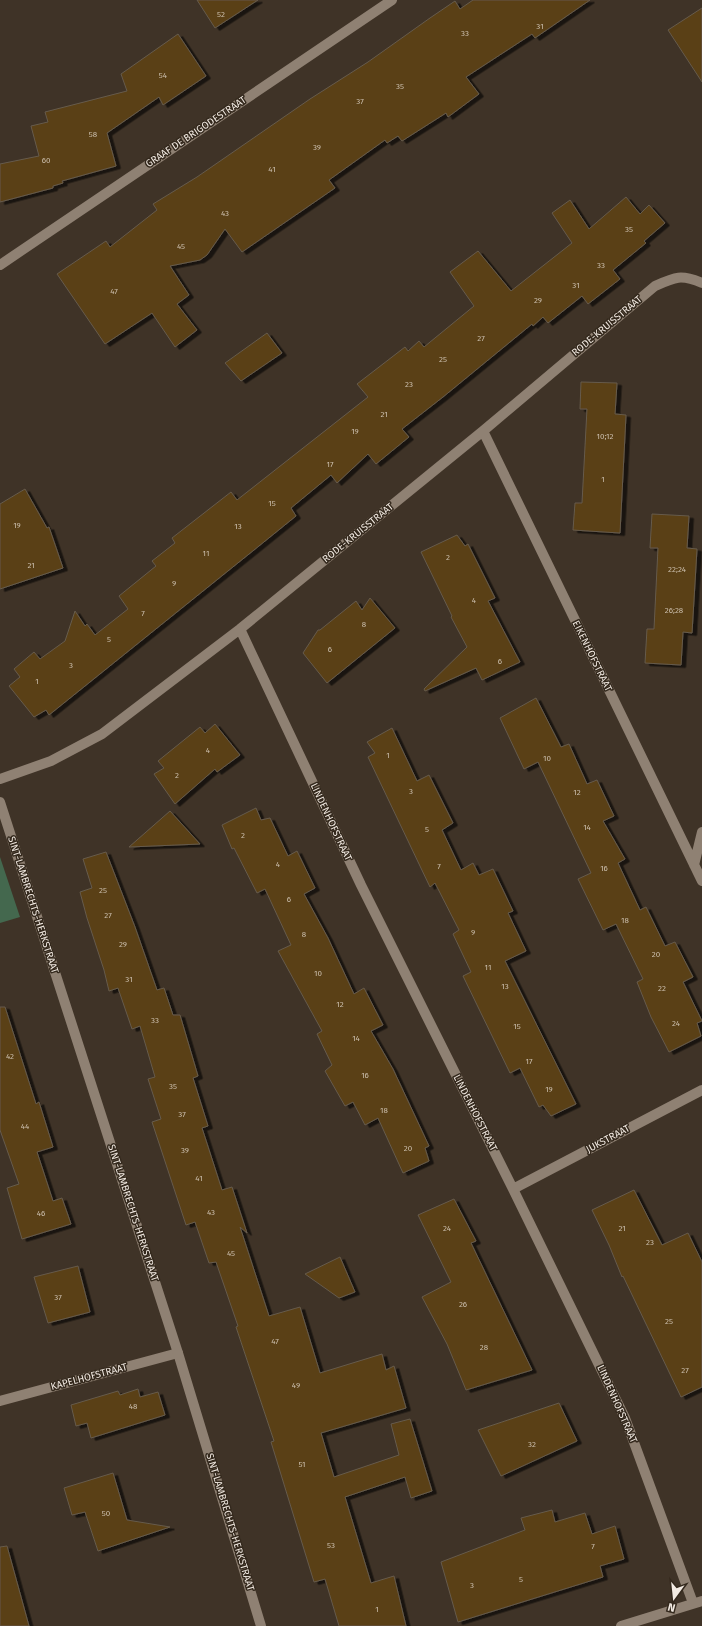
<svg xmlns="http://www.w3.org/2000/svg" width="702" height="1626" viewBox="0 0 702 1626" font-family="'Fira Sans',sans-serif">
	<defs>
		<filter id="shadow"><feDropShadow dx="4.5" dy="2.5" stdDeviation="0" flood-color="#0009"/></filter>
	</defs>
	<rect width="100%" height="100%" fill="#3f3327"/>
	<!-- green -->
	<path fill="#44684e" d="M0,857L20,917L0,923Z"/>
	<!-- building -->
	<path fill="#5a3f14" stroke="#665b4c" filter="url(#shadow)" d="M197,0H258L215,28Z
		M473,0H590L535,38L532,34L466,77L479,94L448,117L446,113L402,141L398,136L387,143L385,140L329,180L335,188L242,252L225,229L207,255L200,260L170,266L189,295L177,304L197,330L175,347L152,313L105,344L57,274L106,241L110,247L157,210L153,204L197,177L310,99L368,62L430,18L455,1L460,9Z
		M702,8V82L668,30Z
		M178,34L206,76L163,105L159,97L107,133L116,166L62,181L63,183L53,186V188L0,202V164L39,156L31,126L48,122L45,112L127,91L121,74Z
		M626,197L640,214L649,205L665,223L644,241L646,243L613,270L620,279L588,304L582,296L548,323L543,317L533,326L532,324L443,397L402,429L409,437L376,464L368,454L337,483L331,475L291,508L296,516L254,550L49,715L46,710L34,717L9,686L20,677L14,669L34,652L40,659L65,641L75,611L85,626L87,624L95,635L128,609L119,596L156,566L152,561L175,543L172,538L231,492L237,500L368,397L357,384L405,347L408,351L419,341L424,347L474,306L450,272L478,251L511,291L572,243L552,213L570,200L589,229Z
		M267,333L282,353L241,381L225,363Z
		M581,382L617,383L615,414L626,415L620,533L573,530L575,503H582L587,409H580Z
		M25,489L47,528L49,527L63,568L0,589V504Z
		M652,514L689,516L687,548L697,549L692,633L683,632L681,665L645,663L647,629H654L658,548H650Z
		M457,535L465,546L468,544L495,598L488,601L520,662L482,680L476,668L425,691L424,689L467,647L451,617L452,616L421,552Z
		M370,598L395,628L327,683L303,653L318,630H320L356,601L362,610Z
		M536,698L561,747L569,744L587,784L597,780L605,797L614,816L603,821L625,859L618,863L640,910L646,907L665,946L675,942L693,977L683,982L702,1021L697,1023L701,1036L669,1052L651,1017L637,982L643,979L616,924L603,930L578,879L591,873L538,762L524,769L500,718Z
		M215,724L240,755L217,772L215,769L175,804L154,774L164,768L158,761L200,727L205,733Z
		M392,728L417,781L429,775L453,823L442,830L461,870L473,863L479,875L493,869L513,911L508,913L526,951L505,961L576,1104L551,1116L543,1105L539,1107L520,1068L510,1073L463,976L471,972L453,934L459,930L435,883L430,887L368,757L375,753L367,742Z
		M256,808L261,820L270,818L288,856L297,851L315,888L304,894L328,938L354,994L364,988L383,1025L371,1031L393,1069L429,1146L425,1148L429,1161L403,1173L378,1118L365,1125L353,1102L345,1106L325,1071L332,1065L317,1034L322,1031L278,951L291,945L265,889L257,893L234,848L232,849L222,825Z
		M170,811L200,844L129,847Z
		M106,852L135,927L157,990L164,988L173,1015H180L198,1076L193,1078L208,1126L202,1128L222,1190L232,1187L247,1233L240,1227L269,1316L300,1307L320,1373L382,1354L386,1370L394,1366L406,1408L321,1433L334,1477L399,1455L391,1424L410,1419L432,1491L411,1498L405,1477L345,1497L371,1583L394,1576L406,1626H339L325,1579L314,1582L271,1442L274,1441L236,1327L238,1326L216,1262L209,1263L195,1222L186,1225L152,1122L161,1119L148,1079L155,1077L140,1026L132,1029L118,988L109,991L104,970L87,918L80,892L92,888L83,859Z
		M0,1007H5L36,1104L39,1102L53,1147L37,1152L53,1201L62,1198L71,1224L22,1239L7,1188L19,1184L0,1130Z
		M634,1190L662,1245L688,1233L702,1262V1387L681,1397L623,1276L622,1277L609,1245L592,1210Z
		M454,1199L476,1241L471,1243L532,1370L466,1390L447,1344L422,1297L451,1282L418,1215Z
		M340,1257L355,1292L339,1298L305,1274Z
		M78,1266L90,1312L48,1323L34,1277Z
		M138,1389L140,1397L158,1392L165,1415L91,1438L87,1423L76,1426L71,1405L118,1391L120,1395Z
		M559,1403L577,1441L501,1476L478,1430Z
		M113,1473L127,1520L170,1527L98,1551L85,1512L72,1515L64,1488Z
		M552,1510L555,1522L585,1513L592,1534L615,1526L624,1559L600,1566L603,1577L458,1622L441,1562L525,1530L521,1518Z
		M7,1546L29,1626H0V1547Z"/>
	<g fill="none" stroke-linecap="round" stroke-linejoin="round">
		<!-- street -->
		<path stroke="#8f8173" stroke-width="10" d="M0,265L392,0
			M483,431L702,881
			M240,629L361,885L513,1189L625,1418L693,1603
			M0,779L51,761L102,734L240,629L483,431L655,286C675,277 681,274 702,283
			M694,865L702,832
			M513,1189L702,1090
			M0,1401L178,1353
			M621,1626L702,1601"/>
		<!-- secondary -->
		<path stroke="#8f8173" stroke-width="10" d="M0,802L178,1353L261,1626"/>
	</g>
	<g text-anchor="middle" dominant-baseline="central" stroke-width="3" stroke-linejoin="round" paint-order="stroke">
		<!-- number labels -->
		<g font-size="8" fill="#ccbfae">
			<text x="221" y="14">52</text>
			<text x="540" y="26">31</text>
			<text x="465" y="33">33</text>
			<text x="163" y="75">54</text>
			<text x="400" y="86">35</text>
			<text x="360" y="101">37</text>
			<text x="93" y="134">58</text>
			<text x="317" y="147">39</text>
			<text x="46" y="160">60</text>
			<text x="272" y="169">41</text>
			<text x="225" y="213">43</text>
			<text x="629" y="229">35</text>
			<text x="181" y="246">45</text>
			<text x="601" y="265">33</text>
			<text x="576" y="285">31</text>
			<text x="114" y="291">47</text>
			<text x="538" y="300">29</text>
			<text x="481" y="338">27</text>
			<text x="443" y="359">25</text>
			<text x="409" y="384">23</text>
			<text x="384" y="414">21</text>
			<text x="355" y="431">19</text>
			<text x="605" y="436">10;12</text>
			<text x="330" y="464">17</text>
			<text x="603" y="479">1</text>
			<text x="272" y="503">15</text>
			<text x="17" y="525">19</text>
			<text x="238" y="526">13</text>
			<text x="206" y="553">11</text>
			<text x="448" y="557">2</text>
			<text x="31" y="565">21</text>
			<text x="677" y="569">22;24</text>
			<text x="174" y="583">9</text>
			<text x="474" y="600">4</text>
			<text x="674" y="610">26;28</text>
			<text x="143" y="613">7</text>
			<text x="364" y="624">8</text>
			<text x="109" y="639">5</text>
			<text x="330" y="649">6</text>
			<text x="500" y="661">6</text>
			<text x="71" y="665">3</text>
			<text x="37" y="681">1</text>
			<text x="208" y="750">4</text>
			<text x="388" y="755">1</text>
			<text x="547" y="758">10</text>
			<text x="177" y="775">2</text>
			<text x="411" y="791">3</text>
			<text x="577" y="792">12</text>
			<text x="587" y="827">14</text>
			<text x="427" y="829">5</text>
			<text x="243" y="835">2</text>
			<text x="278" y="864">4</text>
			<text x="439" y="866">7</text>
			<text x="604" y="868">16</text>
			<text x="103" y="890">25</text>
			<text x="289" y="899">6</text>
			<text x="108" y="915">27</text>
			<text x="625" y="920">18</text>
			<text x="473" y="932">9</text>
			<text x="304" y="934">8</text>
			<text x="123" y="944">29</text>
			<text x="656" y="954">20</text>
			<text x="488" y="967">11</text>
			<text x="318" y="973">10</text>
			<text x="129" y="979">31</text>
			<text x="505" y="986">13</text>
			<text x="662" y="988">22</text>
			<text x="340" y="1004">12</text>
			<text x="155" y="1020">33</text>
			<text x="676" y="1023">24</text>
			<text x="517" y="1026">15</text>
			<text x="356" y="1038">14</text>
			<text x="10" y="1056">42</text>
			<text x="529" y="1061">17</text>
			<text x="365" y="1075">16</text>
			<text x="173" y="1086">35</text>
			<text x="549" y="1089">19</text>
			<text x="384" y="1110">18</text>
			<text x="182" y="1114">37</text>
			<text x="25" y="1126">44</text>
			<text x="408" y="1148">20</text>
			<text x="185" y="1150">39</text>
			<text x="199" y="1178">41</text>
			<text x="211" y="1212">43</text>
			<text x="41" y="1213">46</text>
			<text x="447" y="1228">24</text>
			<text x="622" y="1228">21</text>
			<text x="650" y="1242">23</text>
			<text x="231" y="1253">45</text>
			<text x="58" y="1297">37</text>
			<text x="463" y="1304">26</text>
			<text x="669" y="1321">25</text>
			<text x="275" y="1341">47</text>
			<text x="484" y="1347">28</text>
			<text x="685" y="1370">27</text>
			<text x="296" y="1385">49</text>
			<text x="133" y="1406">48</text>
			<text x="532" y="1444">32</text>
			<text x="302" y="1464">51</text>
			<text x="106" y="1513">50</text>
			<text x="331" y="1545">53</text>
			<text x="593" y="1546">7</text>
			<text x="521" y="1579">5</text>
			<text x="472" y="1585">3</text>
			<text x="377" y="1609">1</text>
		</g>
		<!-- street labels -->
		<g font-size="10" fill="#f2eae2" stroke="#34291d">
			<text transform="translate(196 132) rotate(-34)">GRAAF DE BRIGODESTRAAT</text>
			<text transform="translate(607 326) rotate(-40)">RODE-KRUISSTRAAT</text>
			<text transform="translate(358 533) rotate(-39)">RODE-KRUISSTRAAT</text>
			<text transform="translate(592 656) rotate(64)">EIKENHOFSTRAAT</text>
			<text transform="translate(331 822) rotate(65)">LINDENHOFSTRAAT</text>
			<text transform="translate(33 905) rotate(72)">SINT-LAMBRECHTS-HERKSTRAAT</text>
			<text transform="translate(475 1113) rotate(63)">LINDENHOFSTRAAT</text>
			<text transform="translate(608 1139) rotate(-28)">JUKSTRAAT</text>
			<text transform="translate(133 1213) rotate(72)">SINT-LAMBRECHTS-HERKSTRAAT</text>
			<text transform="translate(89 1377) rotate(-15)">KAPELHOFSTRAAT</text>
			<text transform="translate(617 1404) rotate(66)">LINDENHOFSTRAAT</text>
			<text transform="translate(230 1522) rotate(73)">SINT-LAMBRECHTS-HERKSTRAAT</text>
		</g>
	</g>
	<!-- north arrow -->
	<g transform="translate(674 1598) rotate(195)" stroke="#34291d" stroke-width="3" paint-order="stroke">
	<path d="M0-3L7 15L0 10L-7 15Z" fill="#f2eae2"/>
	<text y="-6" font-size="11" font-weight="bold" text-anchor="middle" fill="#f2eae2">N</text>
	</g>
</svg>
